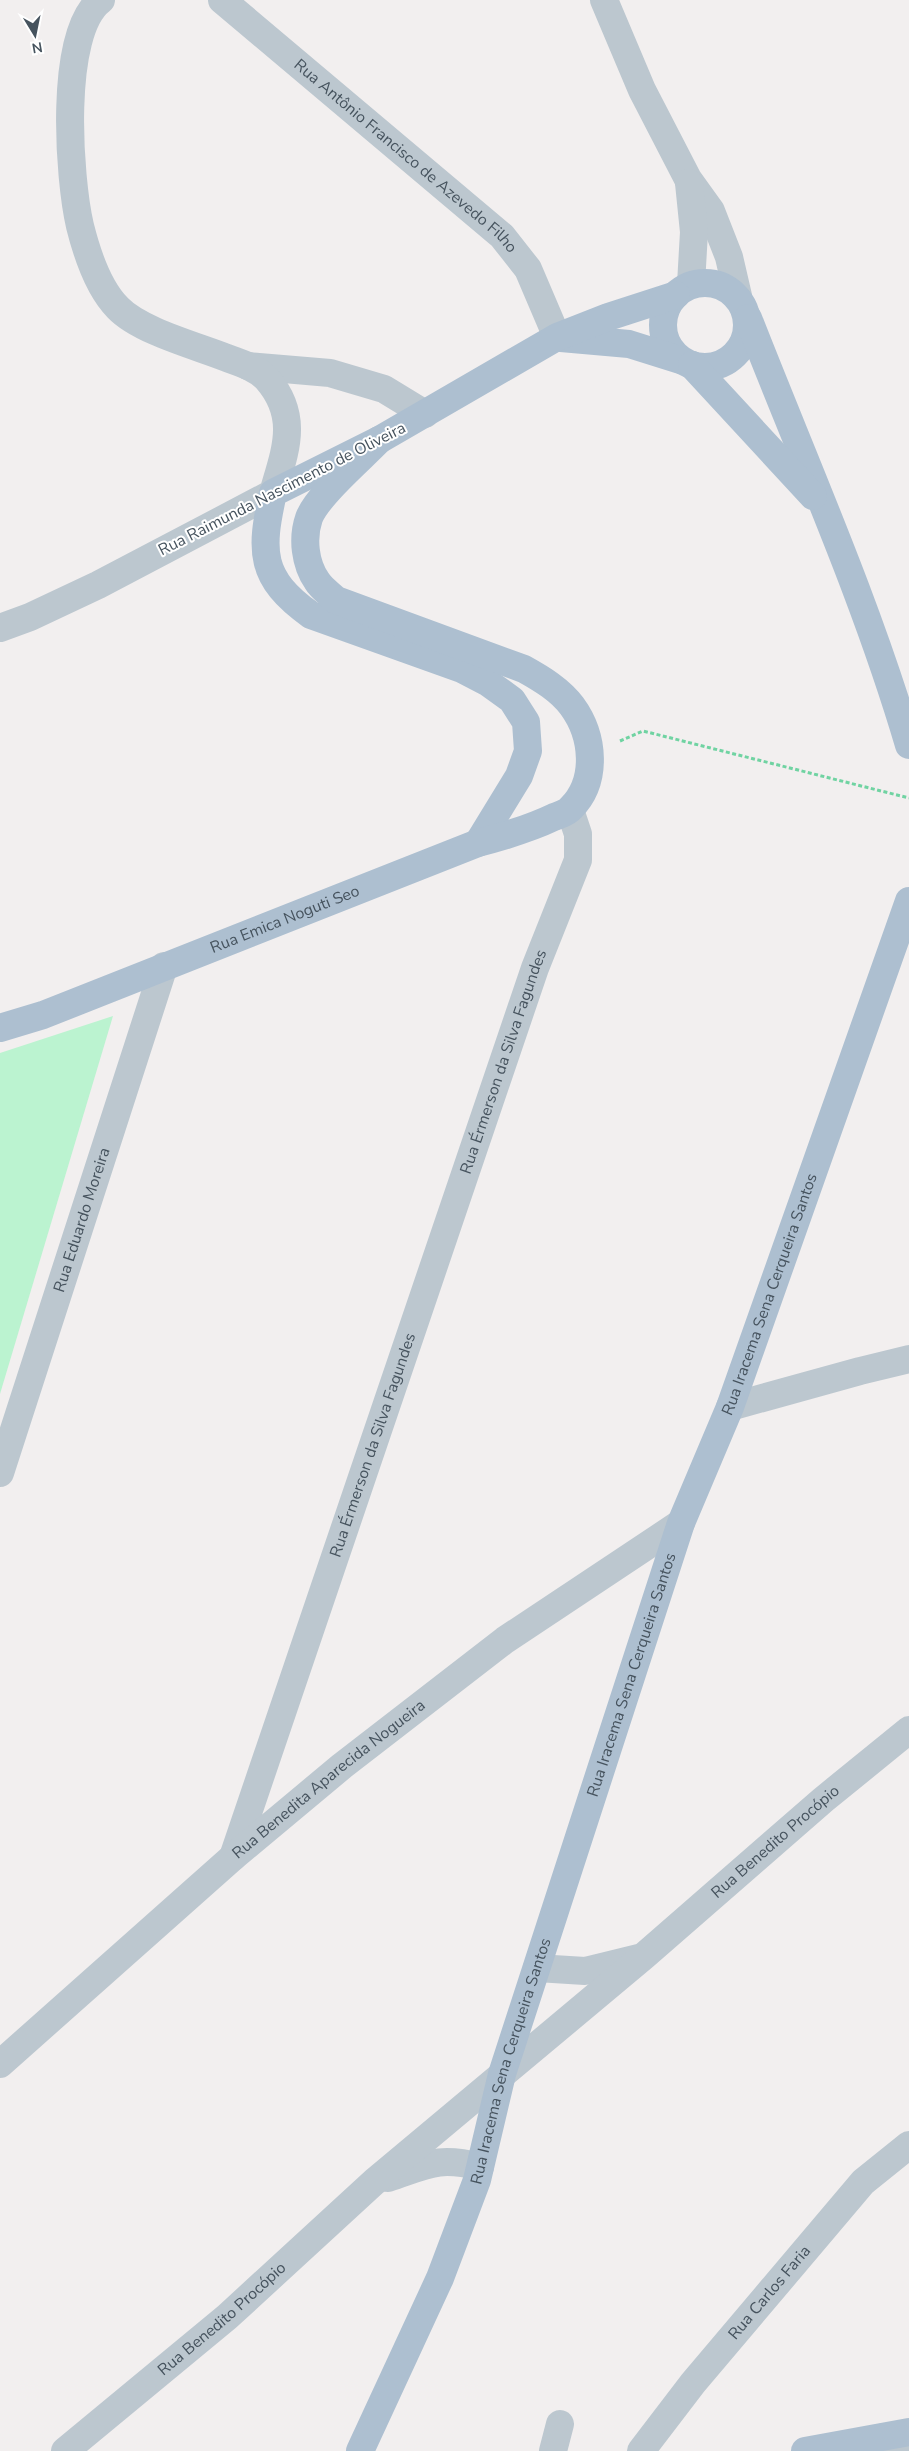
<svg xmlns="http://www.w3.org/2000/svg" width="909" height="2451" viewBox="0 0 909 2451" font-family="'Nunito Sans',sans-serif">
	<rect width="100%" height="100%" fill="#f2efef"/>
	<!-- green -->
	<path fill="#bbf3d0" d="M113,1016L0,1394V1053Z"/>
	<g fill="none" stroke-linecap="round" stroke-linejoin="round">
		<!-- path -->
		<path stroke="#70d3a2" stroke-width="3" stroke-dasharray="4 2.5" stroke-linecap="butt" d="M620,741L643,731L909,798"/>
		<!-- minor -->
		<g stroke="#bcc7cf" stroke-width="28">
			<path id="s1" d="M222,0L502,236L528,269L557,337"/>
			<path d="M604,0L642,90L688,179L711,211L729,257L738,296"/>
			<path d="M689,183L694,232L691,284"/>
			<path d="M248,366L330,373L384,389L425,414"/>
			<path d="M0,628L30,617L98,585L273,493C285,451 300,417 267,379C257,368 241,363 227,358C197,346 140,331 118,308C98,288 87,254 80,226C69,179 58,32 101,0"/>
			<path d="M730,1407L860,1371L909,1359"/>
			<path id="s2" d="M0,1473L164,966"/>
			<path id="s3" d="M233,1857L535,968L578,860V834L570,810"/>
			<path d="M537,1968L585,1971L638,1958"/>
			<path id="s4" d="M0,2064L233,1857L342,1766L505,1640L681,1523"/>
			<path d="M388,2178C427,2165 438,2156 480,2167"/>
			<path d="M884,2437L909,2451"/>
			<path id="s5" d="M65,2451L227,2317L374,2182L644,1956L823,1800L909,1730"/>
			<path d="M553,2451L560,2424"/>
			<path id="s6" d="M641,2451L693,2383L863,2182L909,2145"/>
		</g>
		<!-- major -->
		<g stroke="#adbfd0" stroke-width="28">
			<circle cx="705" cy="325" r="42"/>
			<path d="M748,318C803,459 866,599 909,745"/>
			<path d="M561,338L629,344L680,360"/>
			<path d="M692,365L813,496"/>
			<path d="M478,843L519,776L528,751L526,722L512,700L487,682L462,669L311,615C259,578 260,551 273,493L379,440L557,337L608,317L676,295"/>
			<path id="s7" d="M0,1028L43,1015L478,843C505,836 529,829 554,817C559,815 567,813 571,808C598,781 594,736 572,706C560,690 542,679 524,669L336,600C330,594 321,588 317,581C305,564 302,538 309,518C317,496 362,458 379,440"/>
			<path id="s8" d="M360,2451L440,2278L477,2180L502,2074L681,1523L730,1407L909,901"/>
			<path d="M805,2451L909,2432"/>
		</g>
	</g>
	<g text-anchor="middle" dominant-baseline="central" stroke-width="4" stroke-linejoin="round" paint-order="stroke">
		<!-- street labels -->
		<g font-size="16" fill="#46535e" stroke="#fff">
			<text stroke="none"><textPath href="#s1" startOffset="241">Rua Antônio Francisco de Azevedo Filho</textPath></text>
			<text transform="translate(282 489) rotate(-27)">Rua Raimunda Nascimento de Oliveira</text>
			<text stroke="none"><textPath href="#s7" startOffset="305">Rua Emica Noguti Seo</textPath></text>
			<text stroke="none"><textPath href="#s3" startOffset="840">Rua Érmerson da Silva Fagundes</textPath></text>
			<text stroke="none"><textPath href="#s2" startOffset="266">Rua Eduardo Moreira</textPath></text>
			<text stroke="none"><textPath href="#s8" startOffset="1229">Rua Iracema Sena Cerqueira Santos</textPath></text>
			<text stroke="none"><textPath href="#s3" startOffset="435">Rua Érmerson da Silva Fagundes</textPath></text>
			<text stroke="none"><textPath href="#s8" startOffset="824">Rua Iracema Sena Cerqueira Santos</textPath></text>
			<text stroke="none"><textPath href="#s4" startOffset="435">Rua Benedita Aparecida Nogueira</textPath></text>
			<text stroke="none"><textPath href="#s5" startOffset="936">Rua Benedito Procópio</textPath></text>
			<text stroke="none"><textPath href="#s8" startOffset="419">Rua Iracema Sena Cerqueira Santos</textPath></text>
			<text stroke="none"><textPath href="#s6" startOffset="204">Rua Carlos Faria</textPath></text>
			<text stroke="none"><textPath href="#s5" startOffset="205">Rua Benedito Procópio</textPath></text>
		</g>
	</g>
	<!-- north arrow -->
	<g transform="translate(35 35) rotate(170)" stroke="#ffffff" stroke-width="4" paint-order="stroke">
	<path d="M0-4L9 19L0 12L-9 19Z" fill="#46535e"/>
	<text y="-8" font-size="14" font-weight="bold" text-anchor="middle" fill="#46535e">N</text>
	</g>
</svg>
